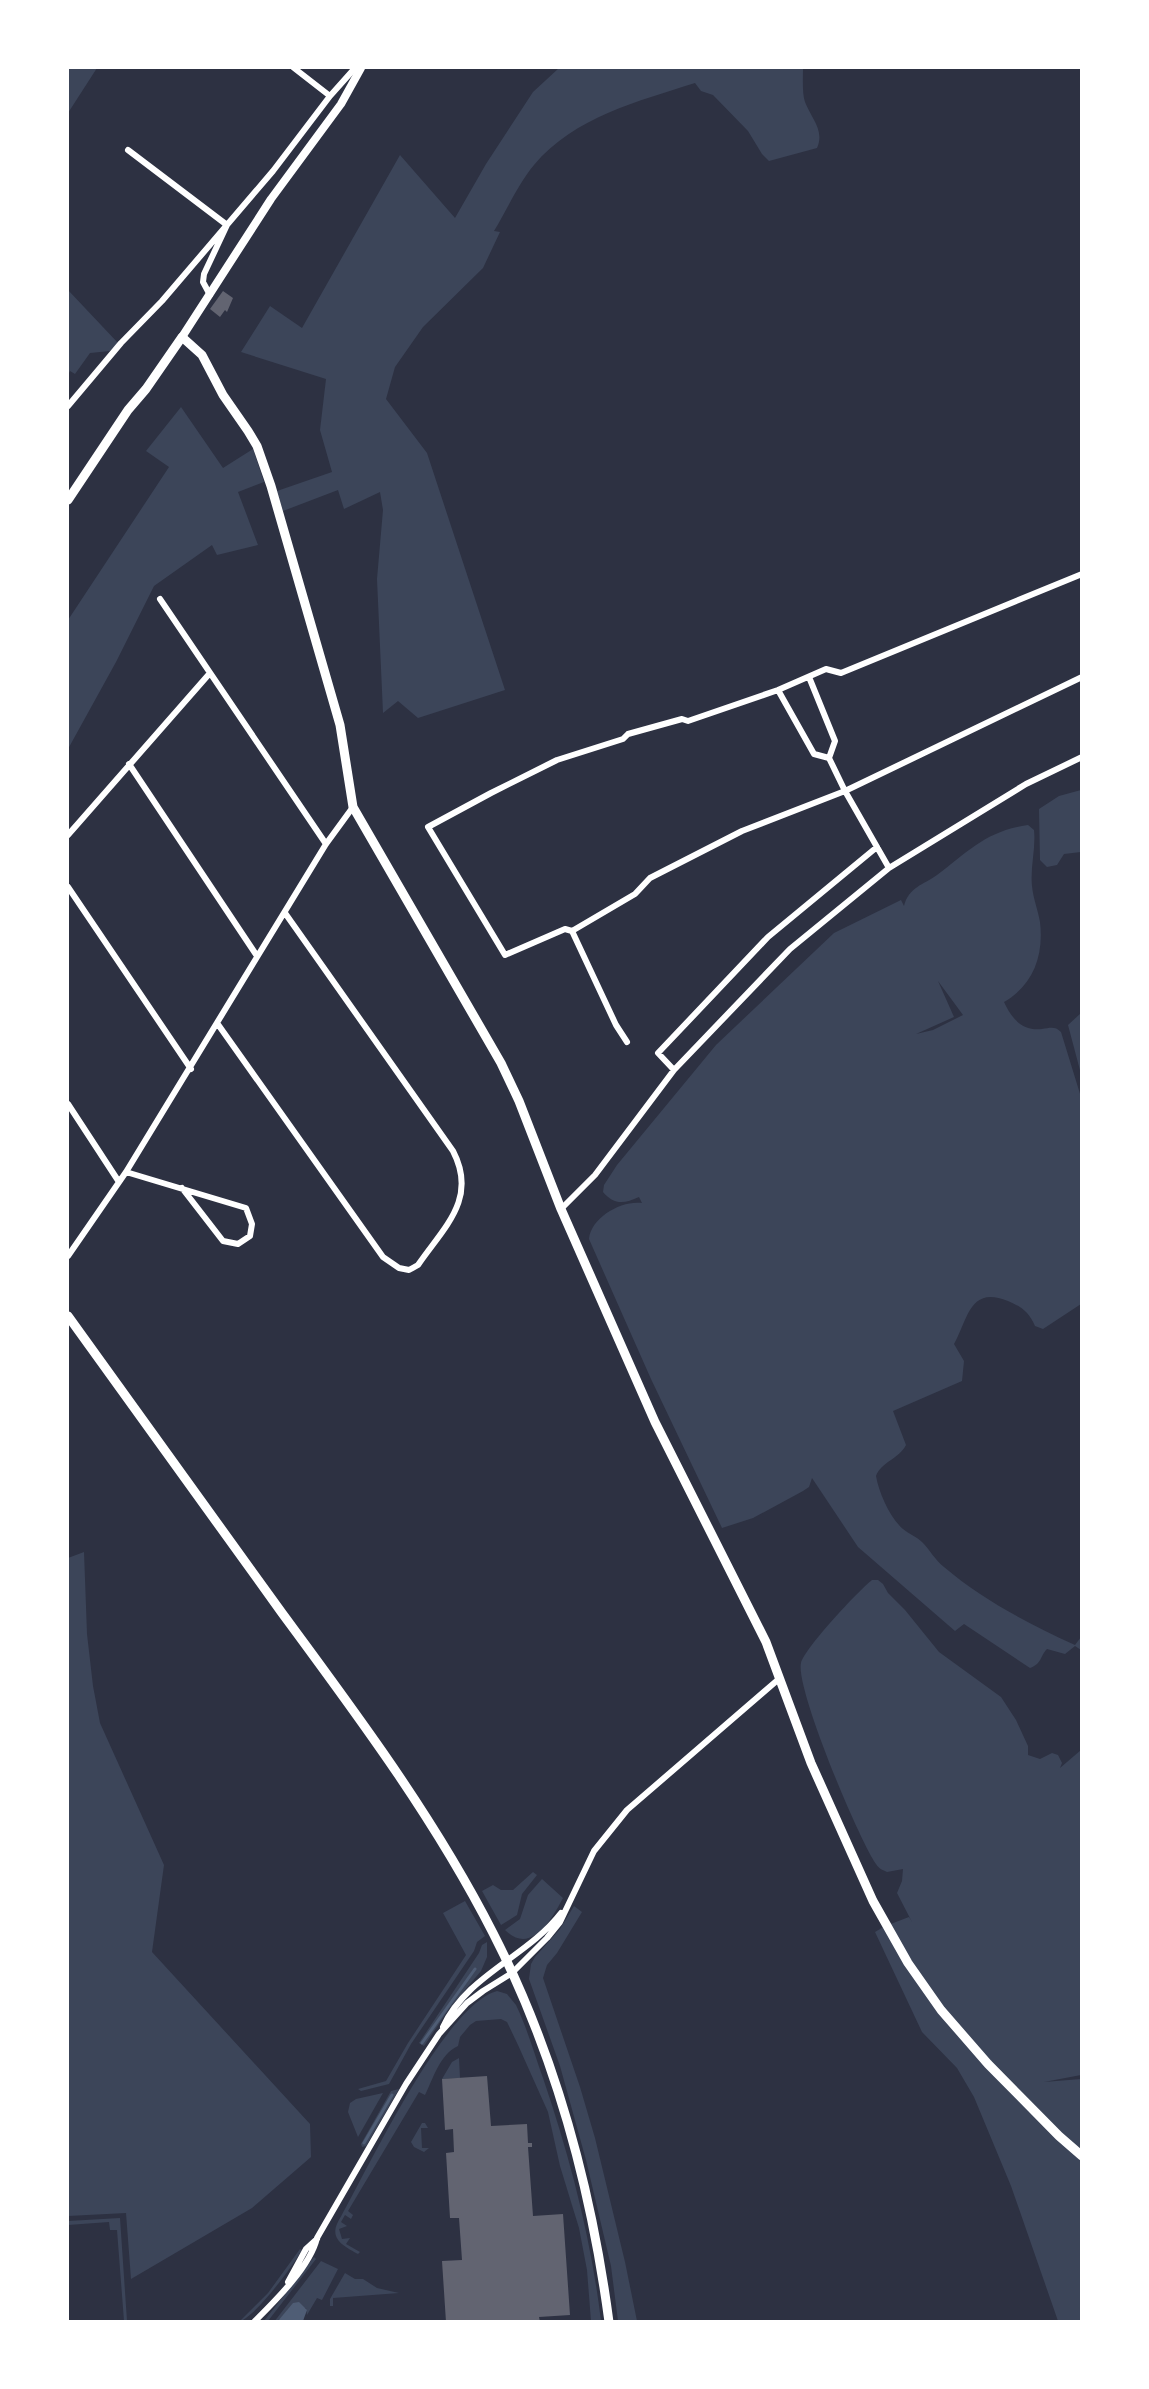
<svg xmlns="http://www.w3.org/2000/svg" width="1149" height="2389" viewBox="0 0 1149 2389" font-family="'Fira Sans Condensed',sans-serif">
	<rect width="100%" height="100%" fill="#2d3142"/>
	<!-- green -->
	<path fill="#3c4559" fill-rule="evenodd" d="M70,68H97L68,113V71Z
		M559,68H803C803,78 802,93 805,102C811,118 825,130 817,148L769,161L762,154L748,131L713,95L701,91L695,83C639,101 574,117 534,165C518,184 507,210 494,231L500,232L483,268L423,327L395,367L386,399L427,453L505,690L418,718L398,701L383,713L377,579L383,510L380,492L344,509L338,490L283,511L277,491L332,472L320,430L326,379L241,352L270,306L302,328L400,155L455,218L486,164L533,92Z
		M68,290L118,343L110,351L90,353L75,374L70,371L68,375Z
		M181,407L223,468L253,449L264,482L238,492L258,545L217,555L212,545L154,586L116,662L68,749V620L169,467L146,451Z
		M1081,790V852L1064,854L1057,865L1047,867L1040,860L1039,809L1059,796Z
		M1028,825L1034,830C1036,849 1030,867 1032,886C1033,898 1038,910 1040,922C1044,956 1033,985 1004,1002C1012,1019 1022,1031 1042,1029C1050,1028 1055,1026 1061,1032L1081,1097V1304L1043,1329L1035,1326C1029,1312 1022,1307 1008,1301C969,1285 968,1320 954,1344L964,1361L962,1381L893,1411L906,1445C899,1459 881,1462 876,1476C879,1493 890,1518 903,1529C909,1534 917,1537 922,1542C930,1550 935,1560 944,1567C983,1600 1029,1624 1075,1645L1081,1637V1650L1075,1646L1065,1654L1047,1649C1040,1656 1042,1664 1030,1668L964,1624L955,1631L858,1547L812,1478L809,1487L803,1491L753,1518L722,1528L651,1379L589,1239C591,1217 622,1200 642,1203L639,1197C624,1204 614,1205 603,1192L604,1185L617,1165L716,1045L834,933L901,900L904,906C909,887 923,885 937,875C969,851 986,831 1028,825ZM938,981L963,1015L933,1030L916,1034L954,1017Z
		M1081,1013V1074L1068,1025Z
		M84,1552L87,1634L93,1686L100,1723L164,1865L152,1952L310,2124L311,2157L252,2208L131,2279L126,2213L68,2216V1558Z
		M872,1580H878L883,1584L888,1593L905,1610L939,1652L1001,1697L1016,1720L1028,1746V1755L1040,1759L1052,1753L1058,1755L1062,1763L1060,1768L1081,1750V2075L1044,2082L1081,2079V2151L1023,2097L941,2008L888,1925L909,1917L912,1922L897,1893L902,1881L903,1869L887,1872C883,1870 879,1869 876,1864C859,1840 795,1688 801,1663C805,1648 858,1591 872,1580Z
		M533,1872L537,1875L522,1894L517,1915L501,1925L482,1891L493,1885L501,1890H513Z
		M542,1879L563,1898C552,1919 531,1956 505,1930L520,1919L528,1895Z
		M465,1901L485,1936L477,1942L474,1951L411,2044L389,2084L361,2091L358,2089L386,2081L408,2043L466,1955L443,1913Z
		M574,1906L582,1912L557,1953L547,1965L543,1978L580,2087L595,2138L625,2262L637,2321H618L611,2266L586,2160L560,2066L529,1979L531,1964L535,1957L560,1929Z
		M885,1926L939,2011L1081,2158V2321H1058L1011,2186L974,2097L957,2068L922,2032L875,1932Z
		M487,1942V1957L481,1971L449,2009L424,2046L419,2043L479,1953L482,1945Z
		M497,1991L507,1994L516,2005C527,2028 534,2053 543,2078C570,2157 591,2238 601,2321H591L587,2270L579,2228L560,2166L548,2112L518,2045L507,2022L501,2019L476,2021L470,2025L460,2037L458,2046C440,2054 433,2079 425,2095L419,2092L348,2211L353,2215L351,2219L345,2215L341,2222L347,2226L339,2229L342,2239L350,2238L346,2244L360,2252L358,2254C346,2247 330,2240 337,2224C366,2173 444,2005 497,1991Z
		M459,2058L460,2078L442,2079L452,2062Z
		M399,2089L366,2146L362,2147L361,2144L391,2091Z
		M383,2093L358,2137L348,2112L350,2103L356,2099Z
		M422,2123H425L428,2128H421L422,2148H429L424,2152L414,2147L411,2142Z
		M120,2218L127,2321H124L117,2230H110L109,2222L68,2225V2221Z
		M300,2249L302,2250C293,2266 255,2317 239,2322L268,2293Z
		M314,2257L316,2259L268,2321H264Z
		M321,2261L338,2269L322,2300L317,2298L307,2315L306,2308L274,2322Z
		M345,2273L355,2279H363L377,2288L399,2293L333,2298V2306H330V2299Z"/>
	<!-- water -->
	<path fill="#4f5d75" d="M299,2302L307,2310L303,2321H278L293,2303Z"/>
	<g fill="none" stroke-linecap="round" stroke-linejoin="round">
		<!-- stream -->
		<path stroke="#4f5d75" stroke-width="3" d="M422,2043L475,1969
			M364,2143L392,2095"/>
	</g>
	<!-- building -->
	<path fill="#626471" d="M223,291L233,298L227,312L225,310L220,317L210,309Z
		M487,2076L491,2126L527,2124L528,2143H532V2147H528L533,2216L563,2214L570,2315L539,2317L540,2322H446L442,2261L462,2260L459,2218H450L446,2153L454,2152L453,2129L445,2130L442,2079Z"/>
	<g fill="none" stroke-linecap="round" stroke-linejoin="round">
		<!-- minor -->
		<path stroke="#fff" stroke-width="6" d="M294,68L330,96
			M128,150L227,225L204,274L203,282L210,295
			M68,406L121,343L162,301L273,171L330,96L355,68
			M1082,574L841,673L826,669L778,690L688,721L682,719L628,734L623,739L557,760L491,793L428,827L505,955L565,929L572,931L635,894L650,878L742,831L845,791L1082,677
			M160,599L326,844
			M809,677L835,741L829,758
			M778,690L814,754L829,758
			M829,758L845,791L889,868
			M129,764L257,956
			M68,835L210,673
			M68,887L191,1069
			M572,931L616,1025L627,1042
			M217,1023L383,1257L399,1268L409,1270L418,1265C444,1227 478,1199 453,1151L285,913
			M674,1070L658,1053L768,937L877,847
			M68,1104L119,1182
			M126,1172L246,1208L252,1224L250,1236L238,1244L223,1241L182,1188
			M561,1209L595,1175L674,1070L790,949L889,868L1026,784L1082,757
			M68,1256L126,1172L326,844L353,807
			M443,2027C467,1975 527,1957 561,1913
			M288,2282L306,2249L317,2239
			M254,2322C275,2301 310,2267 317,2238L406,2084L439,2034L467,2003L483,1991L512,1973L547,1938L560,1922L594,1851L627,1810L780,1678"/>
		<!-- tertiary -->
		<path stroke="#fff" stroke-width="8" d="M182,337L271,199L341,104L361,68"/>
		<!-- secondary -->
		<path stroke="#fff" stroke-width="9" d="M68,500L128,410L146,389L182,337L202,355L223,395L248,431L257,446L271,486L340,725L353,807L501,1063L519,1101L561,1209L655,1422L766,1642L811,1763L873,1901L908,1963L941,2010L988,2064L1059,2136L1082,2156"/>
		<!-- primary -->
		<path stroke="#fff" stroke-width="9" d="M68,1316C139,1415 210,1514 282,1613C358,1716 435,1819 493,1933C555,2054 591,2187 609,2322"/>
	</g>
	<!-- border -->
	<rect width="1149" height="2389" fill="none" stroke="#ffffff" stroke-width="138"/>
</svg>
